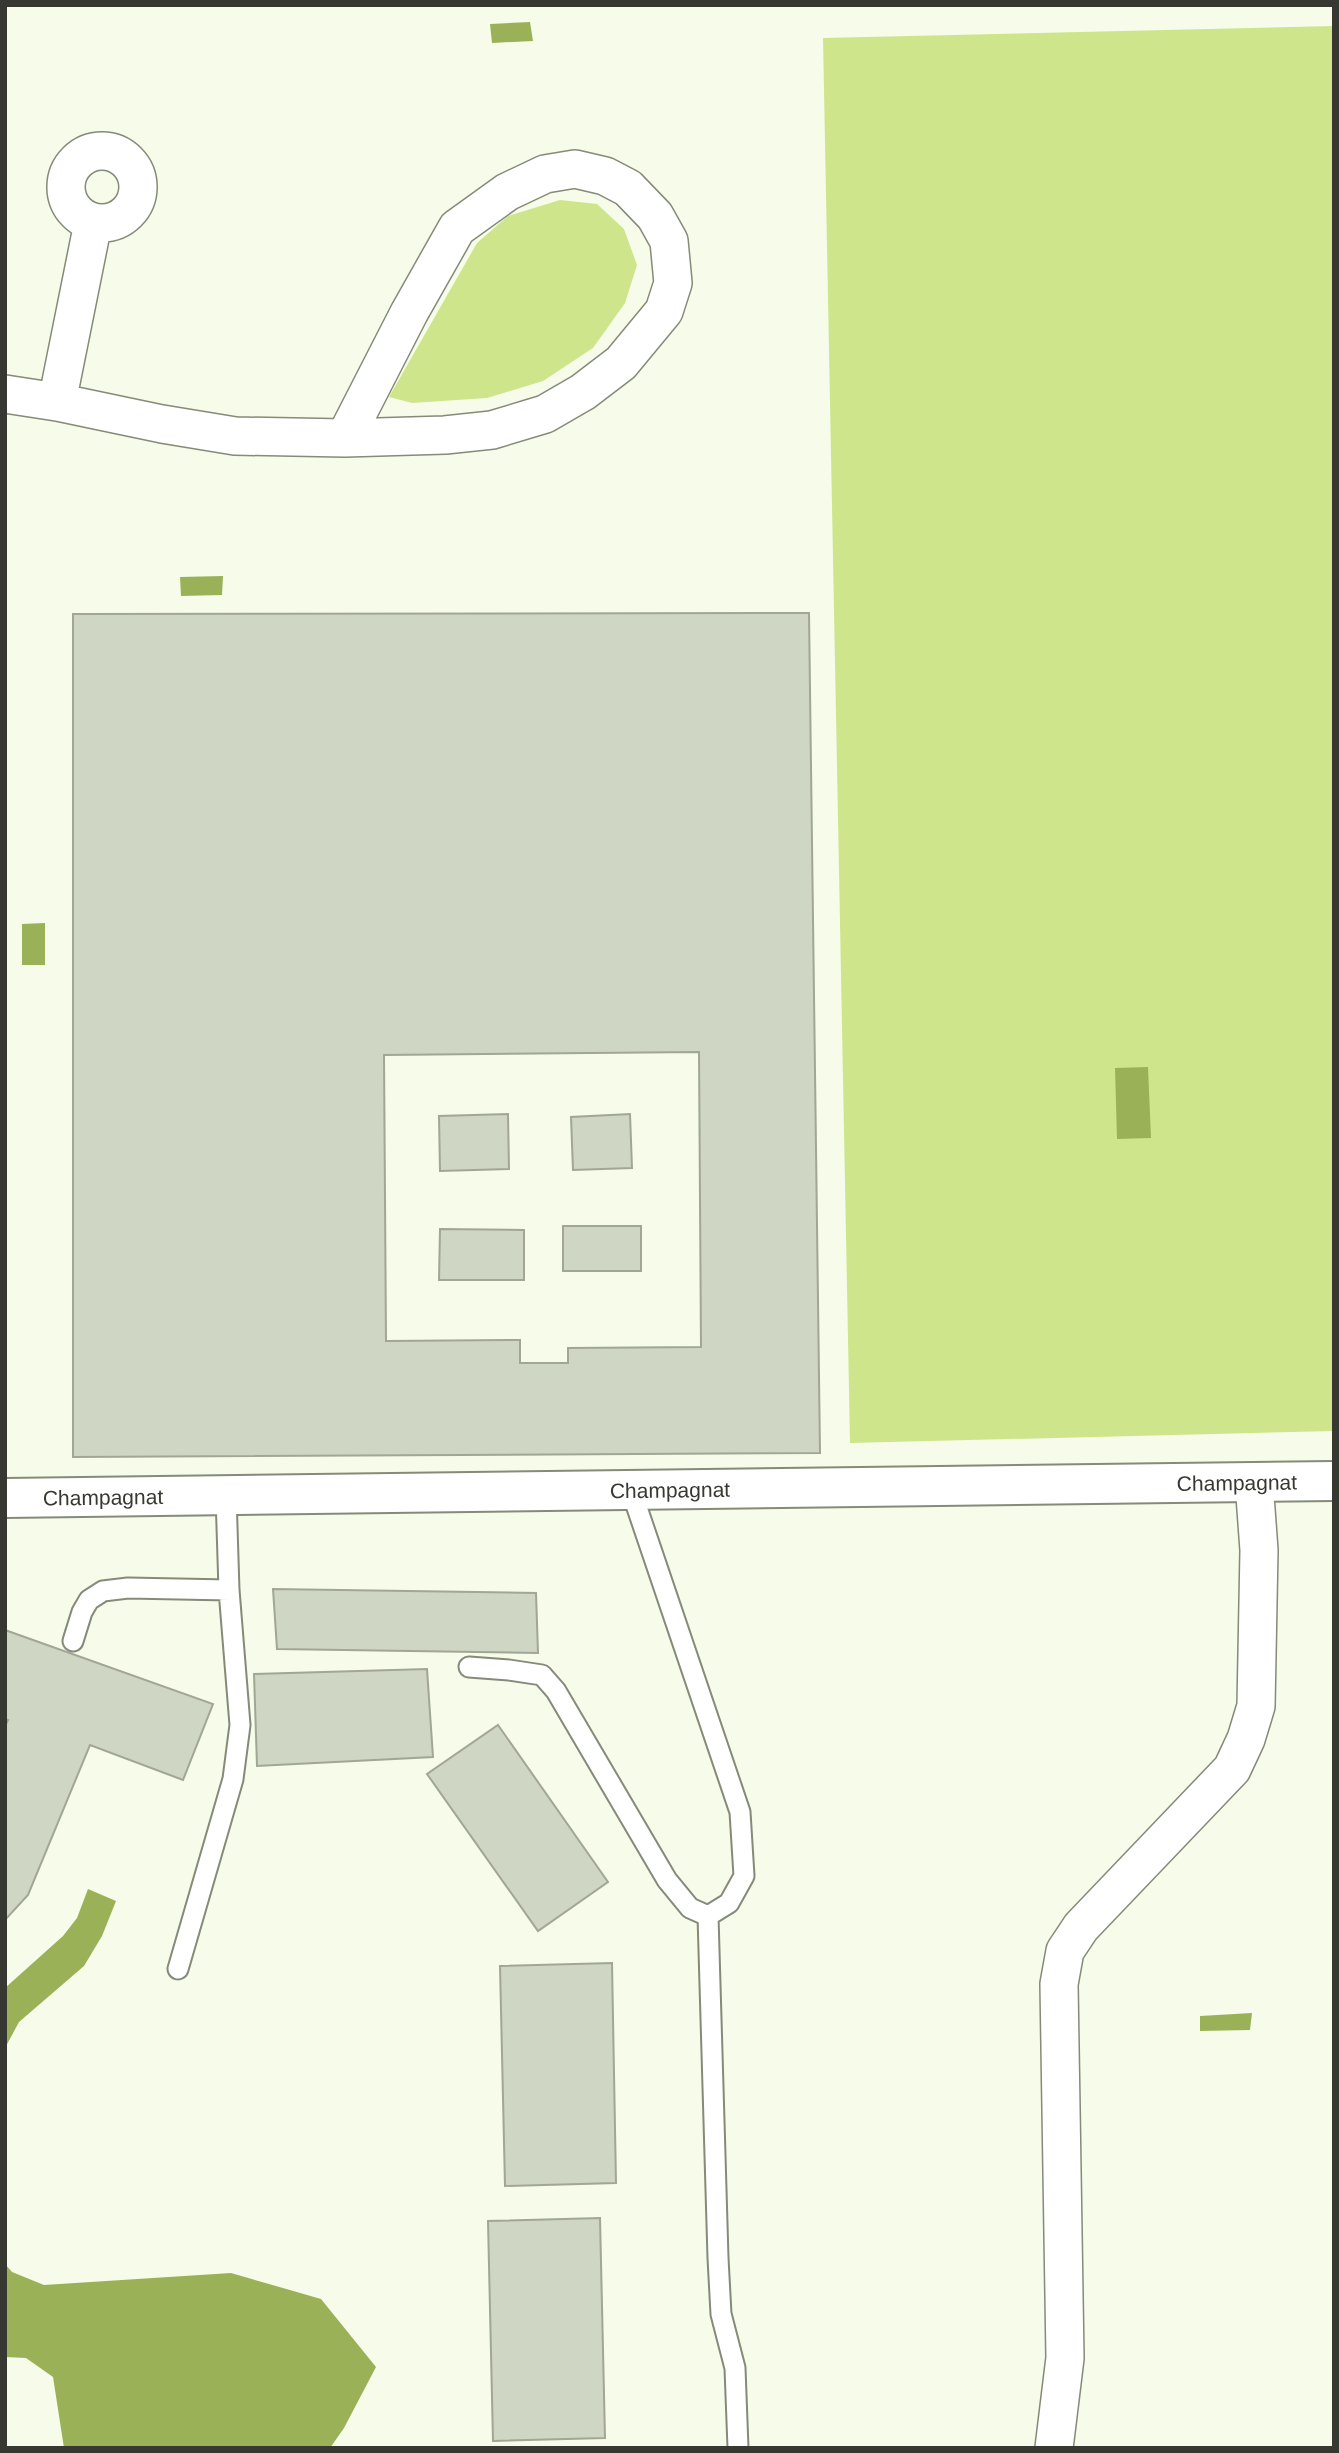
<svg xmlns="http://www.w3.org/2000/svg" width="1339" height="2453" viewBox="0 0 1339 2453" font-family="Helvetica,sans-serif">
	<rect width="100%" height="100%" fill="#f6fce9"/>
	<!-- green -->
	<path fill="#cee58c" d="M1334,26V1431L850,1443L823,38Z
		M560,200L597,204L624,229L637,265L625,303L593,348L543,381L487,398L412,403L389,397L477,243L508,216Z"/>
	<!-- water -->
	<path fill="#9bb157" d="M530,22L533,41L492,43L490,24Z
		M223,576L222,595L181,596L180,577Z
		M45,923V965H22V924Z
		M1148,1067L1151,1138L1117,1139L1115,1068Z
		M88,1889L116,1901L102,1936L84,1966L19,2022L5,2048V1988L63,1936L77,1918Z
		M1252,2013L1250,2030L1200,2031V2016Z
		M5,2264L12,2272L44,2285L231,2273L321,2299L376,2367L344,2428L330,2448H64L53,2377L26,2358L5,2357Z"/>
	<!-- building -->
	<path fill="#d0d6c4" stroke="#a1a695" stroke-width="2" fill-rule="evenodd" d="M809,613L820,1453L73,1457V614Z
		M699,1052L701,1347L568,1348V1363H520V1340L386,1341L384,1055ZM508,1114L509,1169L440,1171L439,1116ZM630,1114L632,1168L573,1170L571,1117ZM563,1226H641V1271H563ZM440,1229L524,1230V1280H439Z
		M273,1589L536,1593L538,1653L277,1649Z
		M5,1630L213,1704L183,1780L90,1745L28,1895L5,1920V1726L8,1720L5,1719Z
		M427,1669L433,1757L257,1766L254,1674Z
		M498,1725L608,1882L538,1931L427,1774Z
		M612,1963L616,2183L505,2186L500,1966Z
		M600,2218L605,2438L493,2441L488,2221Z"/>
	<g fill="none" stroke-linecap="round" stroke-linejoin="round">
		<!-- service casing -->
		<g stroke="#858a79" stroke-width="23">
			<path id="service" d="M73,1641L82,1612L89,1600L103,1591L128,1588L229,1590
				M469,1667L509,1670L542,1675L556,1691L667,1880L690,1908L708,1916L729,1903L744,1876L740,1812L631,1490
				M708,1916L718,2258L721,2314L735,2368L738,2448
				M178,1969L233,1779L240,1725L229,1590L226,1495"/>
		</g>
		<!-- minor casing -->
		<g stroke="#858a79" stroke-width="40">
			<path id="minor" d="M66 187a36 36 0 1 1 72 0a36 36 0 1 1-72 0Z
				M5,394L57,402L162,424L235,436L345,438L445,435L492,430L545,414L583,392L621,363L664,311L673,283L669,241L655,216L628,188L605,176L575,169L545,174L507,192L457,228L409,313L345,438
				M57,402L93,223
				M1054,2448L1065,2358L1059,1984L1065,1951L1081,1927L1232,1769L1246,1739L1256,1706L1259,1550L1254,1482"/>
		</g>
		<!-- tertiary casing -->
		<g stroke="#858a79" stroke-width="42">
			<g id="tertiary">
				<path id="s1" d="M5,1498L1334,1481"/>
			</g>
		</g>
		<!-- service -->
		<use href="#service" stroke="#fff" stroke-width="19"/>
		<!-- minor -->
		<use href="#minor" stroke="#fff" stroke-width="37"/>
		<!-- tertiary -->
		<use href="#tertiary" stroke="#fff" stroke-width="38"/>
	</g>
	<g text-anchor="middle" dominant-baseline="central" stroke-width="6" stroke-linejoin="round" paint-order="stroke">
		<!-- street labels -->
		<g font-size="21" fill="#363831" stroke="#f6fce9">
			<text stroke="none"><textPath href="#s1" startOffset="1232">Champagnat</textPath></text>
			<text stroke="none"><textPath href="#s1" startOffset="665">Champagnat</textPath></text>
			<text stroke="none"><textPath href="#s1" startOffset="98">Champagnat</textPath></text>
		</g>
	</g>
	<!-- border -->
	<rect width="1339" height="2453" fill="none" stroke="#363831" stroke-width="14"/>
</svg>
